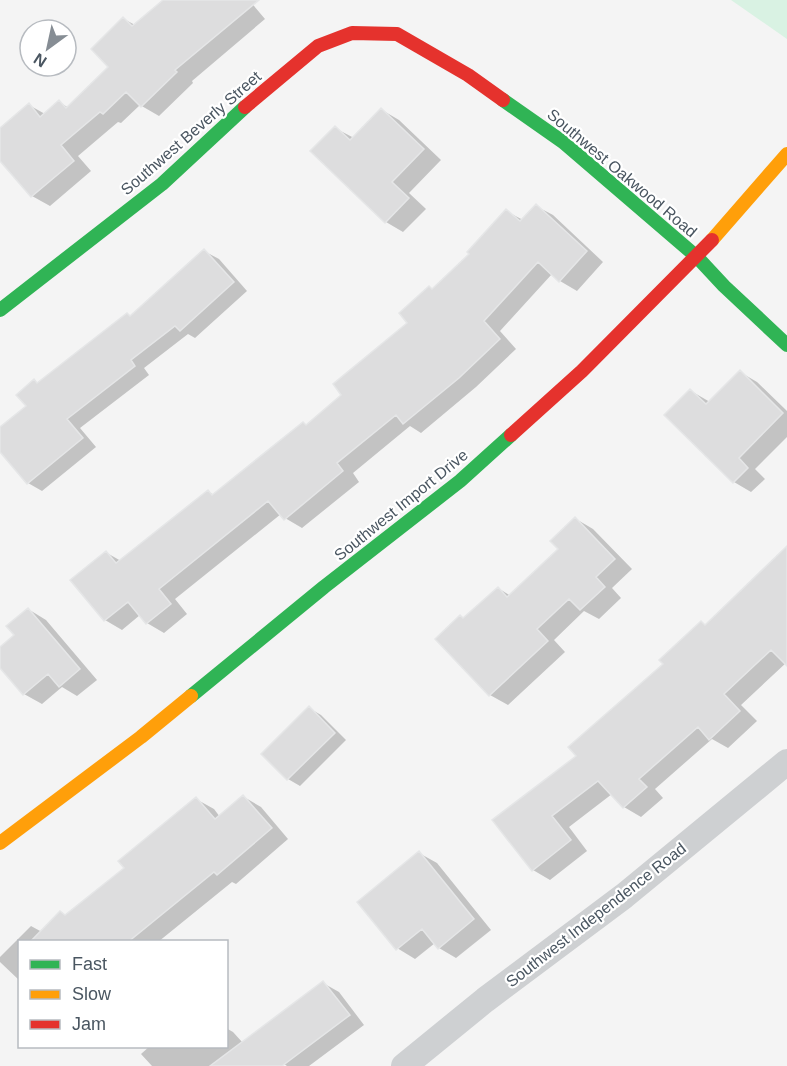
<svg xmlns="http://www.w3.org/2000/svg" width="787" height="1066" viewBox="0 0 787 1066" font-family="Arial,sans-serif">
	<rect width="100%" height="100%" fill="#f4f4f4"/>
	<!-- green -->
	<path fill="#d9f2e3" d="M731,0H787V39Z"/>
	<!-- shadow -->
	<path fill="#0003" d="M165,0H249L265,19L192,81L193,83L159,116L140,105L121,123L118,122L78,156L91,171L50,206L32,196L0,159V130L29,105L45,114L59,102L69,108L110,67L124,19L135,25Z
		M382,110L399,120L441,160L409,193L426,209L403,232L386,222L335,128L354,138Z
		M536,206L553,215L603,262L577,291L560,281L552,274L500,331L516,349L476,387L421,433L410,426L353,473L359,482L302,528L285,518L281,514L175,599L187,614L164,633L147,623L140,615L122,630L105,620L72,580L107,553L121,561L208,492L215,495L307,426L343,395L409,323L433,290L471,254L506,211L523,220Z
		M204,251L219,259L247,291L195,338L188,334L144,368L149,375L80,428L96,447L42,491L28,483L0,449V429L28,406L34,381L39,384L130,317Z
		M740,372L757,382L787,411V437L755,469L765,479L751,492L734,482L691,391L710,402Z
		M576,519L593,529L632,569L612,588L621,598L599,619L584,611L554,640L565,652L508,705L490,695L437,639L464,619L498,588L511,596L560,549Z
		M787,553V662L741,705L757,721L728,748L712,739L655,789L663,798L641,817L624,807L612,794L569,827L587,851L550,880L533,870L494,820L578,756L665,664L701,623L706,625Z
		M28,609L46,620L97,680L77,696L62,687L42,704L24,694L0,666V649L16,636Z
		M309,708L321,715L346,740L300,786L288,779Z
		M244,797L261,807L288,839L236,884L232,882L158,942H20V981L0,962V957L31,926L42,932L66,916L126,868L196,799L214,809L220,817Z
		M419,853L437,863L491,930L456,958L439,948L435,943L415,959L397,948Z
		M323,983L339,992L364,1025L309,1066H287L284,1064L282,1066H152L141,1054L150,1046H226V1028L233,1032L243,1043Z"/>
	<!-- building -->
	<path fill="#ddddde" stroke="#e5e6e7" stroke-width="1.5" d="M163,0H259L175,70L177,72L141,107L126,92L103,114L100,112L61,145L74,161L31,197L0,161V128L29,103L40,117L59,100L66,108L108,67L91,49L123,17L132,26Z
		M381,108L424,149L392,182L409,198L385,223L310,151L335,126L350,140Z
		M536,204L587,251L559,282L538,262L484,321L500,339L459,378L403,424L396,415L337,463L343,471L284,520L268,501L159,589L171,604L146,624L128,602L104,621L70,580L106,551L116,563L208,490L212,495L303,422L306,425L341,395L333,384L407,323L399,313L429,286L432,289L469,254L467,252L506,209L520,221Z
		M204,249L234,282L180,331L175,326L131,360L135,366L67,419L83,438L27,484L0,452V427L26,406L16,395L34,379L37,383L127,313L130,316Z
		M740,370L783,413L739,458L748,468L733,483L664,415L690,389L706,404Z
		M575,517L615,559L596,577L605,587L580,610L569,599L537,629L548,641L489,696L435,639L460,615L463,618L498,587L507,597L558,549L550,541Z
		M787,546V666L771,650L724,694L740,711L709,740L698,727L639,779L647,787L623,808L598,781L552,816L571,840L532,871L492,820L576,756L568,747L663,664L659,660L701,621L705,625Z
		M28,608L80,669L59,687L48,674L23,695L0,668V647L14,635L6,626Z
		M309,706L335,733L287,780L261,754Z
		M243,795L272,828L217,875L214,872L128,942H30L60,911L65,915L124,868L118,861L196,797L215,819Z
		M419,851L474,919L438,949L422,929L396,950L357,902Z
		M323,981L350,1015L282,1066H210Z"/>
	<g fill="none" stroke-linecap="round" stroke-linejoin="round">
		<!-- street -->
		<path stroke="#ced0d2" stroke-width="26" d="M404,1066L485,1000L624,896L787,762"/>
		<!-- fast -->
		<path stroke="#30b455" stroke-width="14" d="M503,100L563,142L697,257L724,286L787,345
			M0,310L162,184L245,107
			M191,696L324,587L460,481L511,435"/>
		<!-- slow -->
		<path stroke="#ff9f0a" stroke-width="14" d="M712,240L787,154
			M0,843L141,737L191,696"/>
		<!-- jam -->
		<path stroke="#e5322d" stroke-width="14" d="M245,107L318,46L352,33L397,34L468,75L503,100
			M511,435L582,371L712,240"/>
	</g>
	<g text-anchor="middle" dominant-baseline="central" stroke-width="4.5" stroke-linejoin="round" paint-order="stroke">
		<!-- street labels -->
		<g font-size="16" fill="#4a5661" stroke="#fff">
			<text transform="translate(191 133) rotate(-41)">Southwest Beverly Street</text>
			<text transform="translate(622 173) rotate(40)">Southwest Oakwood Road</text>
			<text transform="translate(401 505) rotate(-39)">Southwest Import Drive</text>
			<text transform="translate(596 915) rotate(-38)">Southwest Independence Road</text>
		</g>
	</g>
	<!-- legend -->
	<rect x="18" y="940" width="210" height="108" fill="#ffffff" stroke="#b7bbc0" stroke-width="1.5"/>
	<rect x="30" y="960" width="30" height="9" fill="#30b455" stroke="#b7bbc0" stroke-width="1.5"/>
	<text x="72" y="970" font-size="18" fill="#4a5661">Fast</text>
	<rect x="30" y="990" width="30" height="9" fill="#ff9f0a" stroke="#b7bbc0" stroke-width="1.5"/>
	<text x="72" y="1000" font-size="18" fill="#4a5661">Slow</text>
	<rect x="30" y="1020" width="30" height="9" fill="#e5322d" stroke="#b7bbc0" stroke-width="1.5"/>
	<text x="72" y="1030" font-size="18" fill="#4a5661">Jam</text>
	<!-- north arrow -->
	<g transform="translate(48 48) rotate(213)"><circle r="28" fill="#ffffff" stroke="#b7bbc0" stroke-width="1.5"/>
	<path d="M0-4.5L10 22L0 15L-10 22Z" fill="#868d94"/>
	<text y="-9" font-size="16" font-weight="bold" text-anchor="middle" fill="#4a5661">N</text>
	</g>
</svg>
